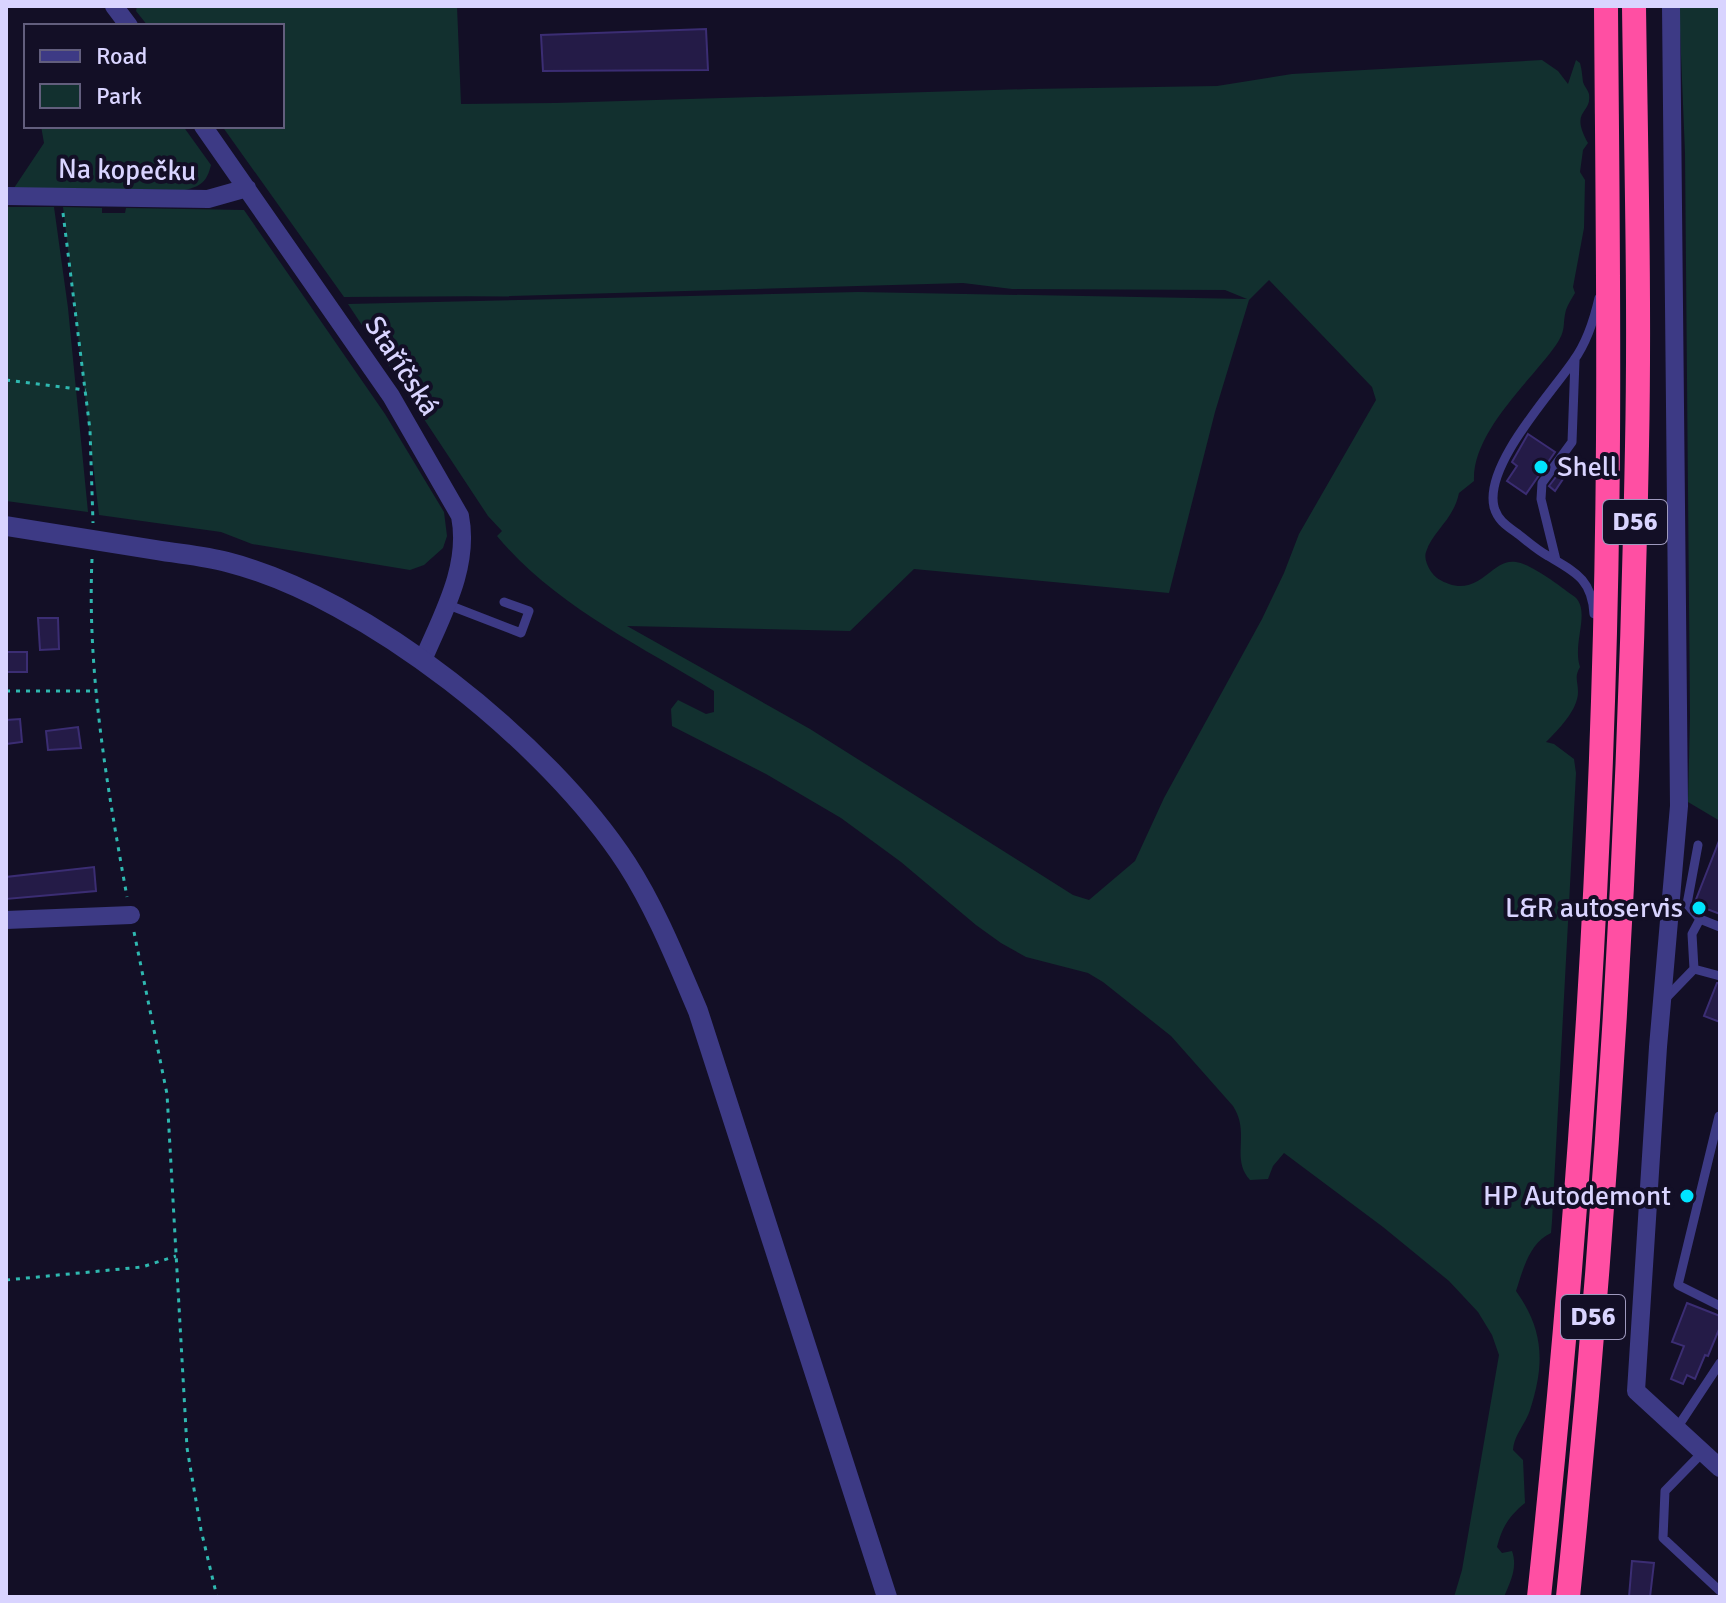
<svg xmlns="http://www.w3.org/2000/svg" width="1726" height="1603" viewBox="0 0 1726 1603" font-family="Signika,sans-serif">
	<rect width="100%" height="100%" fill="#130f26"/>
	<!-- green -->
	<path fill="#12302f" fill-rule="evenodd" d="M137,6H457L461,104L555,103L1029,89L1217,86L1292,74L1542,60L1558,71L1568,84L1576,60L1580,63C1582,70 1582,75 1583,82C1584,86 1588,90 1589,94C1592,115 1569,109 1588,143L1583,150L1580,172L1585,180L1584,228L1573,287L1575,293C1572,298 1568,304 1566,310C1562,325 1567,329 1556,345C1530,382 1472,432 1474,481L1459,493C1453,521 1433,530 1426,552C1424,557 1427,565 1430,570C1435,578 1441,581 1449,584C1481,595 1492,558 1516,562C1532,564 1561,587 1575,597C1591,612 1572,642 1580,667C1574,677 1578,681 1578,692C1578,710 1558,730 1546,742L1554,744L1574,759L1576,773L1552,1221L1551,1233C1529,1243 1523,1270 1516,1291C1544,1330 1545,1364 1530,1410C1525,1425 1514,1435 1513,1450L1523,1460L1525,1503C1509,1516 1502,1527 1497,1547L1502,1553L1512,1551C1518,1568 1510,1582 1504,1597H1454L1462,1570L1499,1355L1492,1335L1478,1312L1449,1281L1383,1227L1284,1153L1273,1166L1268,1179L1250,1180C1230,1158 1251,1134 1233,1106L1171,1036L1103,982L1088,973L1026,957L1001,943L976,925L901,862L841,818L766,774L672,726L671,709L678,700L706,714L714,712V691C639,645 554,605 497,536L502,531L488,516L348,304L858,292L1247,299L1225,290L1012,289L963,283L511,296L344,297L222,126H282V26H148L136,11ZM1269,280L1372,387L1376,400L1299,534L1284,573L1262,619L1164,798L1135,861L1089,900L1073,895L810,729L627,626L850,631L914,569L1169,593L1215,412L1249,300Z
		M1679,6H1720V821L1688,802L1690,717L1685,153Z
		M41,126H183L211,165C207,181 202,186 185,190L14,188L44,143Z
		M6,207H54L68,308L88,512L6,501Z
		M63,207L102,208V213H125L126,208L244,210L385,414L444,512L447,536L443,548L424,565L410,570L252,544L221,532L99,515Z"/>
	<!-- building -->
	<path fill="#241b47" stroke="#3b2d73" stroke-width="2" d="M706,29L708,70L543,71L541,35Z
		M1528,434L1555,452L1526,494L1507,481L1517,466L1512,462Z
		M1568,461L1573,464L1555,491L1549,486Z
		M38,618H58L59,649L40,650Z
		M6,652H27V672H6Z
		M20,719L22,742L6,744V720Z
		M78,727L81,748L48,750L46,731Z
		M1719,841H1720V914L1699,906L1695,902Z
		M94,867L96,891L6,899V877Z
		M1717,983H1720V1022L1704,1016Z
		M1687,1303L1720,1316V1327L1708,1356L1705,1355L1695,1379L1687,1375L1683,1384L1671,1379L1684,1346L1672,1342Z
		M1632,1561L1654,1563L1650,1597H1629Z"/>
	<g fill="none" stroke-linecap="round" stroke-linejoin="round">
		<!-- path -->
		<path stroke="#2fb8b0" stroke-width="3" stroke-dasharray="4 6" stroke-linecap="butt" d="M63,213L90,430L93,523
			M6,380L86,390
			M92,559C87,673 107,785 127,897
			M6,691H95
			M134,932L167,1094L187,1448L201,1530L217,1597
			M6,1280L142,1267L176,1256"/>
		<!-- service -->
		<path stroke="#3d3a85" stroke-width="9" d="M1556,560L1541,499L1542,483L1572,442L1575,360
			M446,604L521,633L529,611L504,602
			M1594,614C1592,579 1575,572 1548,556C1537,550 1527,541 1518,534C1507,526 1498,521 1494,507C1484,465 1551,394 1574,360C1587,342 1594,320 1599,298
			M1698,845L1687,904L1700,919
			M1694,969L1720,976
			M1665,999L1694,969L1692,934L1700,919L1720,927
			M1719,1116L1678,1285L1720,1306
			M1677,1428L1720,1363
			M1703,1452L1665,1491L1663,1538L1720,1591"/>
		<!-- minor -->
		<path stroke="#3d3a85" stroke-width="18" d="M114,6L129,26
			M1671,6L1679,806L1658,1047L1636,1391L1720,1468
			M203,126L391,396L460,516C470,567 442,615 423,660
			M6,196L208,199L247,188
			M6,920L131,915"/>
		<!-- tertiary -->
		<path stroke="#3d3a85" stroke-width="20" d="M6,526C56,534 106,542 156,550C179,554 204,556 227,562C368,598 548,743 627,864C656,909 677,962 698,1011L887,1597"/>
		<!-- motorway -->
		<path stroke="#ff4fa3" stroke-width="24" d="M1539,1597C1580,1213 1606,825 1608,438C1609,294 1607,150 1606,6
			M1568,1597C1607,1214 1630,831 1637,446C1640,300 1636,153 1634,6"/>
	</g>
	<!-- markers -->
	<g fill="#00e5ff" stroke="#130f26" stroke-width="3">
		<circle cx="1541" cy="467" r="8"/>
		<circle cx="1699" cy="908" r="8"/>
		<circle cx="1687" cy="1196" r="8"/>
	</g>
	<g text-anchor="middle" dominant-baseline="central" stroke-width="8" stroke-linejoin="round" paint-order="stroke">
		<!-- shield labels -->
		<g fill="#130f26" stroke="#9e99be" stroke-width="2">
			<rect x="1603" y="500" width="64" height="44" rx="6"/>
			<rect x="1561" y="1295" width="64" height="44" rx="6"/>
		</g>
		<g font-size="26" font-weight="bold" fill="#d9d4ff">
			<text x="1635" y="522">D56</text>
			<text x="1593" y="1317">D56</text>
		</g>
		<!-- street labels -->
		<g font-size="28" fill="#d9d4ff" stroke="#130f26">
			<text transform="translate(127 170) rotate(1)">Na kopečku</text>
			<text transform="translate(402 366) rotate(57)">Staříčská</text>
		</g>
		<!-- poi labels -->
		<g font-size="28" fill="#d9d4ff" stroke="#130f26" text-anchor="end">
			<text x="1557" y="467" text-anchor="start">Shell</text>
			<text x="1683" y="908">L&amp;R autoservis</text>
			<text x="1671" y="1196">HP Autodemont</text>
		</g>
	</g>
	<!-- border -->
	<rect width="1726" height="1603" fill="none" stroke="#d9d4ff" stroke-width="16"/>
	<!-- legend -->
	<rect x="24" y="24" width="260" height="104" fill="#130f26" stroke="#625e7d" stroke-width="2"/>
	<rect x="40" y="50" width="40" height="12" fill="#3d3a85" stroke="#625e7d" stroke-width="2"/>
	<text x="96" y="64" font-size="24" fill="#d9d4ff">Road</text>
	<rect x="40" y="84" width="40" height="24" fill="#12302f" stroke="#625e7d" stroke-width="2"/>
	<text x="96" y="104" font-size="24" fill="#d9d4ff">Park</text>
</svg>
